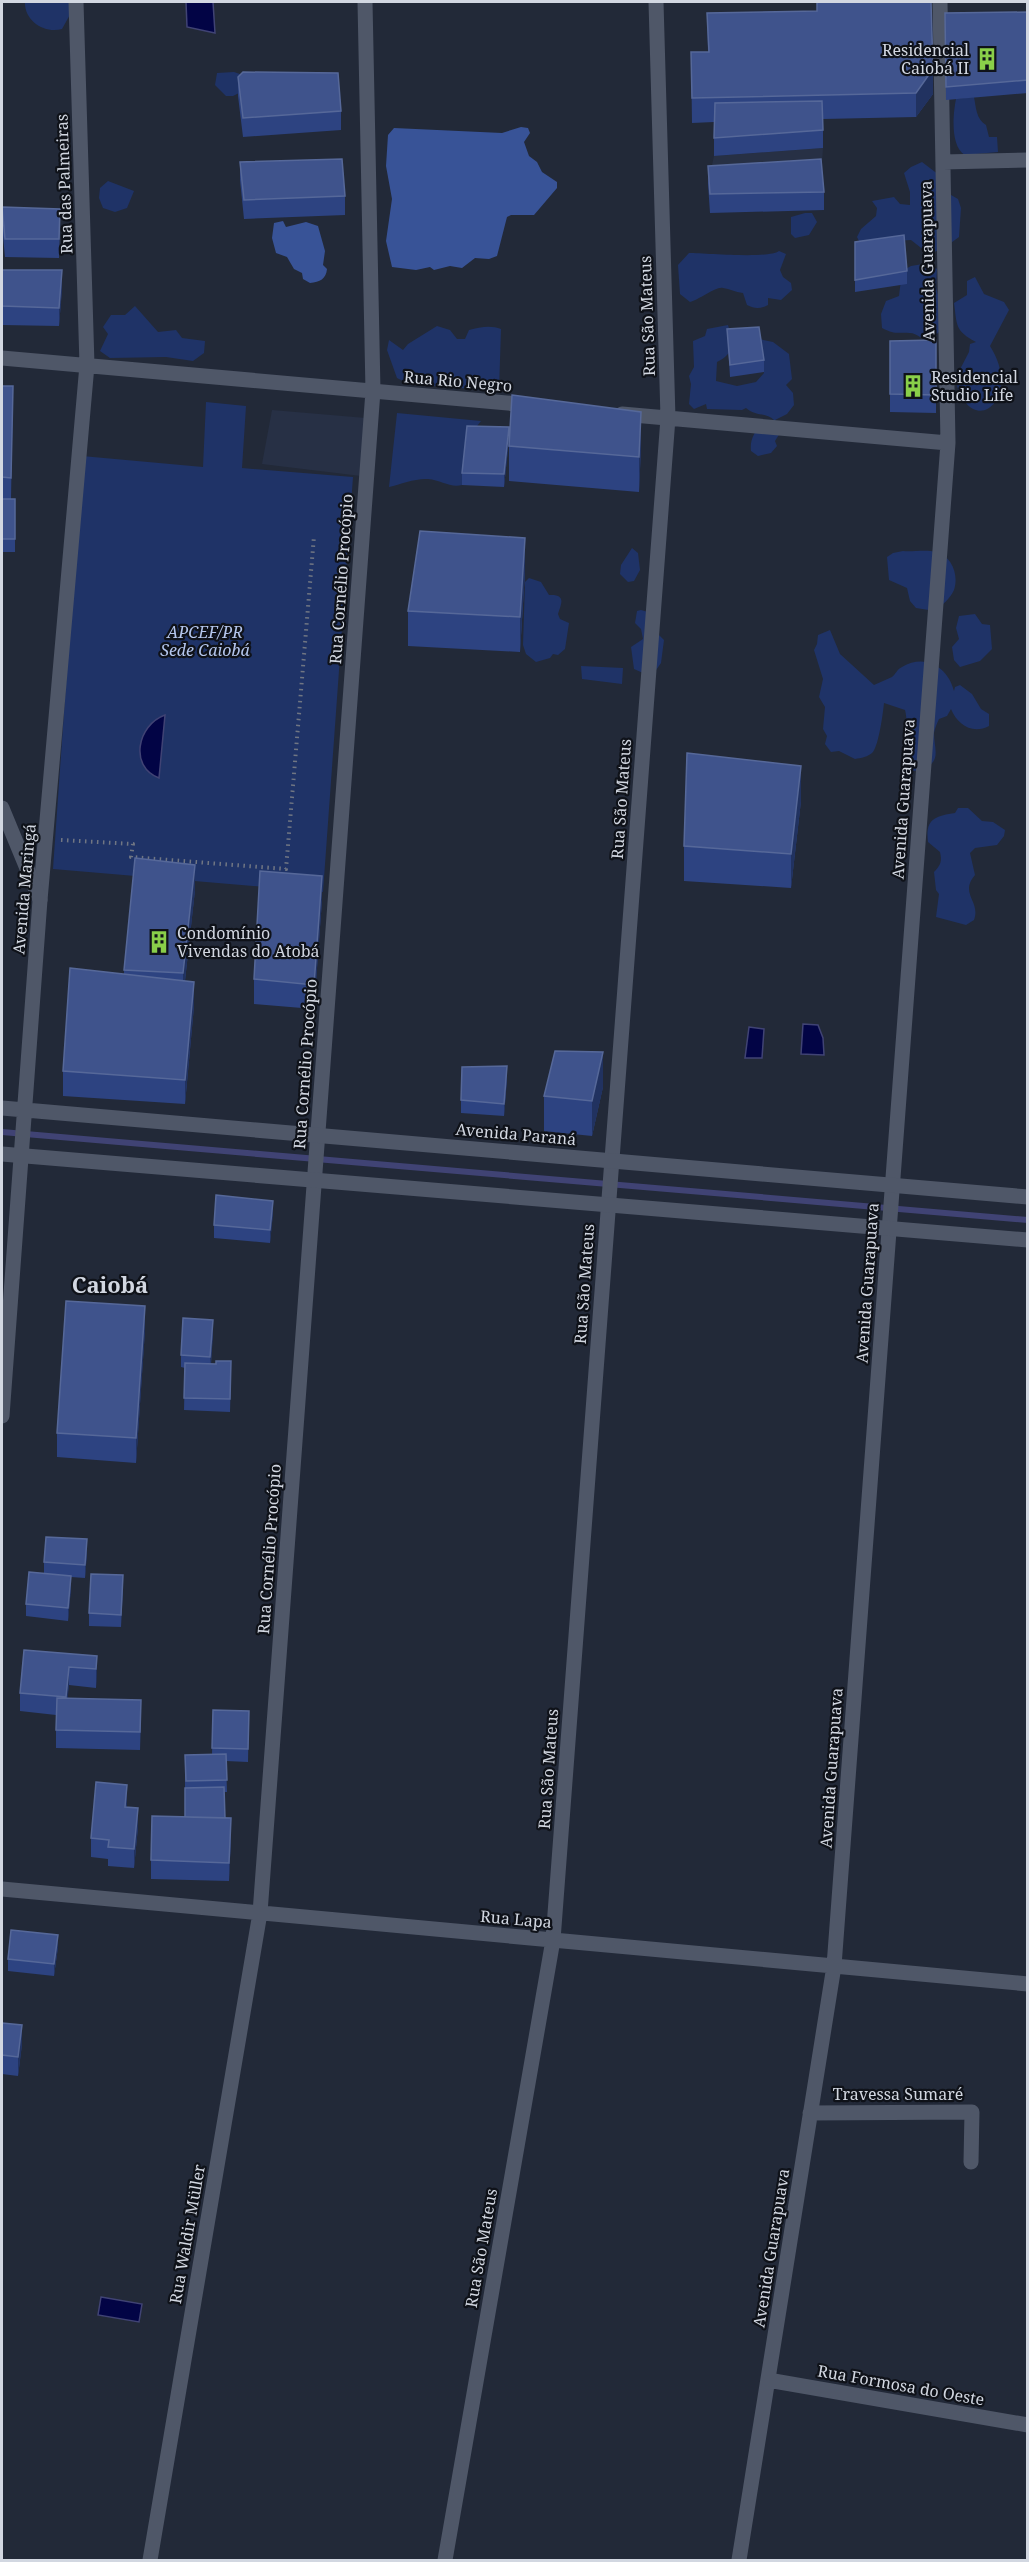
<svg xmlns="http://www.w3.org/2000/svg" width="1029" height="2562" viewBox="0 0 1029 2562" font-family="'Noto Serif',serif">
	<rect width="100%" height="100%" fill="#222938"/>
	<!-- built -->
	<path fill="#273045" d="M823,148L821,178L708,184L714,156Z
		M272,410L366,418L361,476L262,464Z"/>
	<!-- green -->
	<path fill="#1f3367" d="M25,2H77L62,29C45,34 24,21 25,2Z
		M234,72L243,75L239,93L233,96H226L215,85L217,73Z
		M974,97C976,107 976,119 986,125L989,137H997L998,152L965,155C950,146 953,114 956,99Z
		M922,162L943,178L951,195L958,199L961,208L959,237L944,248L934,252L925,251L911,240L860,243L857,237L861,229L876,216L877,208L872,201L894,197L900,204L910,205V192L904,173L911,167Z
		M108,181L134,191L127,208L115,212L103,208L99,198L100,188Z
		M805,213H812L817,222L809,235L795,238L791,234V217Z
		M779,251L786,254L780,270L783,277L791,283L792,290L781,300L768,298V305C760,309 755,309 747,305L743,293C735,292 730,289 723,288C716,286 699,300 690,302L680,294L678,265L689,253C706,253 768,259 779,251Z
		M929,263L937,269L936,287L946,326C938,333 931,341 920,337C917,335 913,333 910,333C896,332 896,335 882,328L881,314L886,301L899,296L902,271L911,266Z
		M975,277L984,294L1004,302L1009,310L990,346C1024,399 971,443 955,379L969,352L970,344L976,342C955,331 957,325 954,303L967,295V281Z
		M135,306L158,332L176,330L182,338L205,341L204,353L193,361L166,357L110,358L100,351L108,334L103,327L111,315H125Z
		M728,325C733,342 735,354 717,362L716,381L737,386L756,382L764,373L759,339L773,342L789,354L792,379L786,385L793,393L794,405L787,414L775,420L780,433L775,441L777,446L771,453L758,456L751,451C749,437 759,422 774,420C766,412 756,417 746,408L742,410L707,409L706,404L694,409L689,404L691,384L689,376L694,367L693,341L705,336L707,329Z
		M437,326L450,330L457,339H465L469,330C480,327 491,325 501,329L499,391L409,384L397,378L387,350L389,340L403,350L408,344Z
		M206,402L246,406L242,468L353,477L323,892L53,869L82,456L203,467Z
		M397,413L481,421L467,439L462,485C450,488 441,480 428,479C416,478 401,484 389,487Z
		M632,548L638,553L640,570L634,581L628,582L620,574L621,565Z
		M903,551C913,552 926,549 936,552C952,556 959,575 954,590C950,599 942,605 935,611L916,608L910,601L907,588L889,580L887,557L893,553Z
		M529,578L541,582L549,595C567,594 561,604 558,614L560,619L569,623L565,649L558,655L553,654L550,658L536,662L526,654L523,645L525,582Z
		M641,610L648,612L657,633L664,640L661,663L654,673H643L634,669L631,647L643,639L641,629L635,623L637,611Z
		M975,614L982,624L990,625L992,649L980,661L960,667L954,660L952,647L959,639L956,628L959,616Z
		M830,630L840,654L874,685C880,682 886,680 892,677C896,674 897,669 902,667C925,653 948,667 954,691L955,687L960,685L972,694L981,709L989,714V726C972,735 957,724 951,709L947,716L939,719C937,723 935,728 934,733C934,749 942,761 923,769C915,773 907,770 901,764C904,750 909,724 905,710L884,703C883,713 879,744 873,752C868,757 861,758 855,759L839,751L831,752L825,744L827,736L823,729L825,707L819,697L823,679L814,650L817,644L818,635Z
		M581,666L623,668L622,684L582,679Z
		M958,808H968L982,821L993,822L1005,830L1004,836L997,845L975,848L970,853L975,875C959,894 981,901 974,920L966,925L936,917L939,894L936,890L934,872C941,865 942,861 940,852L928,842C925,819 935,816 955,813Z"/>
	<!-- forest -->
	<path fill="#385397" d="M521,127L528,128L530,133L524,142L529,156L537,162L542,172L557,182V188L534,215H511L507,217L497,256L489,259L475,258L462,268L450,266L434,270L430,267L416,270L392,267L386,241L392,199L386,166L388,135L394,128L502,133Z
		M283,221L286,227L306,222L318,226L325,251L323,265L327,269C326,279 320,282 310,283L303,279L302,273L294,269L287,257L276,253L272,238L274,223Z"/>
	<!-- water -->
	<path fill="#020445" stroke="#404374" stroke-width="1.5" d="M186,2H213L215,33L187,27Z
		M165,715L159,778C129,767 137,725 165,715Z
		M803,1024L818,1025L823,1038L824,1055L801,1054Z
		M749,1027L764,1029L762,1058H745Z
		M101,2297L142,2304L139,2322L98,2315Z"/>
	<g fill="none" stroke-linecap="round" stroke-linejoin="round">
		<!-- stream -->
		<path stroke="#404374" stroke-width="6" d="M2,1132L1028,1220"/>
		<!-- path -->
		<path stroke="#707683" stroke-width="4" stroke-dasharray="1.5 4.5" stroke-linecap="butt" d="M61,840L133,844L131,857L286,869L314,536"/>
		<!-- minor -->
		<path stroke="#4f5768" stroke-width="15" d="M943,162L1028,160
			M2,358L529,405
			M622,414L948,443
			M40,900L87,365L76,2
			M2,1889L1028,1984
			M810,2113L972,2112L971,2162
			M768,2380L1028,2425
			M150,2560L260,1913L373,391L365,2
			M445,2560L553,1940L668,418L656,2
			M739,2560L834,1966L948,443L940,2"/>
		<!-- tertiary -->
		<path stroke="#4f5768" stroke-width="15" d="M2,808L40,900L2,1416
			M2,1108L1028,1197
			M2,1154L1028,1240"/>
	</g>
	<!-- wall -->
	<path fill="#2d4381" d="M817,11L933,94L916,117L823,119V148L714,156V122L692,123L691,52H708L707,13Z
		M1028,12V93L946,100L945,13Z
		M238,77L341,111V130L243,137L238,96Z
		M240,162L345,196V215L244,219L240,180Z
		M708,166L824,192V210L710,213L708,184Z
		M2,207L60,228L59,258L5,257L2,226Z
		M855,242L907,271V284L855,292Z
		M2,270L62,289L59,326L2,325Z
		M727,329L764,360V372L730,377Z
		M890,341L936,395V413L890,412Z
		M2,386H13L11,499H15V552H2Z
		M509,439L504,487L462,485V473Z
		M509,446L641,447L639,492L509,481Z
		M525,572L520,652L408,646V611Z
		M801,801L791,888L684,881V846Z
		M195,890L185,981L194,1006L185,1104L63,1096V1071L124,974V970Z
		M322,900L314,1009L254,1004V979Z
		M507,1079L504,1116L461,1113V1100Z
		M603,1087L592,1136L544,1131V1096Z
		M273,1213L270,1243L214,1238V1225Z
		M145,1330L136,1463L57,1457V1433Z
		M213,1333L211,1364L231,1374L230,1412L184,1410L185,1368L181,1367V1355Z
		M87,1552L85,1578L71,1577V1588L68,1621L26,1616V1604L44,1573V1562Z
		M123,1587L121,1627L89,1626V1613Z
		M24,1650L97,1656L96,1688L69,1685L67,1698L141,1718L140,1750L56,1748V1715L20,1711V1693Z
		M213,1710L249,1711L248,1762L226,1761L227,1792H224L225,1818L231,1837L229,1881L151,1879V1860L185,1817V1755L212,1754Z
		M127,1803V1807L138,1827L134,1868L108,1866V1859L91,1857V1838Z
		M58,1947L54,1976L8,1971V1959Z
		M2,2023L22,2044L18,2076L2,2074Z"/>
	<!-- shaded-wall -->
	<path fill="#213260" d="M933,69V94L916,117V93Z
		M62,270V289L59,326V308Z
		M641,412V447L639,492V457Z
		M509,427V439L504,487V474Z
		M525,538V572L520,652V617Z
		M801,766V801L791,888V854Z
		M195,865V890L183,998V973Z
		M322,876V900L314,1009V985Z
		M194,982V1006L185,1104V1080Z
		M603,1052V1087L592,1136V1101Z
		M507,1066V1079L504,1116V1104Z
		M273,1201V1213L270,1243V1230Z
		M145,1306V1330L136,1463V1438Z
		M213,1320V1333L210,1369V1357Z
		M87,1539V1552L85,1578V1565Z
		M71,1576V1588L68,1621V1608Z
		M97,1656V1675L96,1688V1669Z
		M69,1667V1685L66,1716V1697Z
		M127,1785V1803L125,1826V1807Z
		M138,1808V1827L134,1868V1849Z
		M231,1818V1837L229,1881V1863Z
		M58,1935V1947L54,1976V1964Z
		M22,2025V2044L18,2076V2057Z"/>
	<!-- building -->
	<path fill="#3f538c" stroke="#566899" stroke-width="1.5" d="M817,2H931L933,69L916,93L692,98L691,52H709L707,13L817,11Z
		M1028,12V80L946,87L945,13Z
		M243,72L338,73L341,111L243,118L238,77Z
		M822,101L823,130L714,138L715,103Z
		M342,159L345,196L244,200L240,162Z
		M821,159L824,192L710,194L708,166Z
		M2,207L60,209L59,239H5Z
		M904,235L907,271L855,280V242Z
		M2,270H62L59,308L2,306Z
		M759,327L764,360L730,365L727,329Z
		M936,340V395L890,394V341Z
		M2,386H13L11,478L2,477Z
		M512,395L641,412L639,457L509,446Z
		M467,426L509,427L504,474L462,473Z
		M2,499H15V539H2Z
		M420,531L525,538L520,617L408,611Z
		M687,753L801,766L791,854L684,846Z
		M135,858L195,865L183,973L124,970Z
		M260,871L322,876L314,985L254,979Z
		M70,968L194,982L185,1080L63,1071Z
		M555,1051L603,1052L592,1101L544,1096Z
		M507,1066L504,1104L461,1100L462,1067Z
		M216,1195L273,1201L270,1230L214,1225Z
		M66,1301L145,1306L136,1438L57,1433Z
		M183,1318L213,1320L210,1357L181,1355Z
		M216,1361H231L230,1399L184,1398L185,1363L216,1364Z
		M46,1537L87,1539L85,1565L44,1562Z
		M29,1572L71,1576L68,1608L26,1604Z
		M91,1574L123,1575L121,1615L89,1613Z
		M24,1650L97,1656L96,1669L69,1667L66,1697L20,1693Z
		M57,1698L141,1700L140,1732L56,1730Z
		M213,1710L249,1711L248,1749L212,1748Z
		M226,1754L227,1780L186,1781L185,1755Z
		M96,1782L127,1785L125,1807L138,1808L134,1849L108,1847L109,1840L91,1838Z
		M224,1787L225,1818L185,1817V1788Z
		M152,1816L231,1818L229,1863L151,1860Z
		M11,1930L58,1935L54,1964L8,1959Z
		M2,2023L22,2025L18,2057L2,2055Z"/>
	<!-- icons -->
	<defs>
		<g id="building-bare" transform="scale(1.8)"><path d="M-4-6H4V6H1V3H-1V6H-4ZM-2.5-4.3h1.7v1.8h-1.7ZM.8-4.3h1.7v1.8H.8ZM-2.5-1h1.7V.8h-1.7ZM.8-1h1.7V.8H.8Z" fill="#89cf49" stroke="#0f1219" stroke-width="2.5" paint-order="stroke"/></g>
	</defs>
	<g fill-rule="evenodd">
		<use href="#building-bare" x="987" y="59"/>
		<use href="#building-bare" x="913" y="386"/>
		<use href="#building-bare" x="159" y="942"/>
	</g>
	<g text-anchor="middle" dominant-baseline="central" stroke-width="4.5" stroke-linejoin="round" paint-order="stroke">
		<!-- poi labels -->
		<g font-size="16" fill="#d2d7e1" stroke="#0f1219" text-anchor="start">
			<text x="969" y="50" text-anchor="end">Residencial<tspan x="969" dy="18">Caiobá II</tspan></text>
			<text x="931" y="377">Residencial<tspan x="931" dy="18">Studio Life</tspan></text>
			<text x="177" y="933">Condomínio<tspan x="177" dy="18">Vivendas do Atobá</tspan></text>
		</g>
		<!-- street labels -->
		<g font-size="16" fill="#d2d7e1" stroke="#0f1219">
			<text transform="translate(64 184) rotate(-92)">Rua das Palmeiras</text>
			<text transform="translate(927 261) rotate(-91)">Avenida Guarapuava</text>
			<text transform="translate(647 316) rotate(-92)">Rua São Mateus</text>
			<text transform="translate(458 381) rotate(5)">Rua Rio Negro</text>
			<text transform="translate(341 579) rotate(-86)">Rua Cornélio Procópio</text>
			<text transform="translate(621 799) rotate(-86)">Rua São Mateus</text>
			<text transform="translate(903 799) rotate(-86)">Avenida Guarapuava</text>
			<text transform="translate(24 889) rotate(-85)">Avenida Maringá</text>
			<text transform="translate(305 1064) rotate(-86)">Rua Cornélio Procópio</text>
			<text transform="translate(516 1134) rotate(5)">Avenida Paraná</text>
			<text transform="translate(867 1283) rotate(-86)">Avenida Guarapuava</text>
			<text transform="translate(584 1284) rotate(-86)">Rua São Mateus</text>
			<text transform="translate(269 1549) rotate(-86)">Rua Cornélio Procópio</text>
			<text transform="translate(831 1768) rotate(-86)">Avenida Guarapuava</text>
			<text transform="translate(548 1769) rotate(-86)">Rua São Mateus</text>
			<text transform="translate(516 1919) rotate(5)">Rua Lapa</text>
			<text x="898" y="2094">Travessa Sumaré</text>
			<text transform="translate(187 2234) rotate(-80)">Rua Waldir Müller</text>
			<text transform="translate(481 2248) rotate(-80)">Rua São Mateus</text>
			<text transform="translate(771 2248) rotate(-81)">Avenida Guarapuava</text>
			<text transform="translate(901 2385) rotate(10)">Rua Formosa do Oeste</text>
		</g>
		<!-- park labels -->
		<g font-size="16" font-style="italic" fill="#b4c6ed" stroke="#0f1219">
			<text x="205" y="632">APCEF/PR<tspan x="205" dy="18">Sede Caiobá</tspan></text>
		</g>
		<!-- district labels -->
		<g font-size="22" font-weight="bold" fill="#d2d7e1" stroke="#0f1219">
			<text x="110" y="1284">Caiobá</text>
		</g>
	</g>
	<!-- border -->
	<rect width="1029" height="2562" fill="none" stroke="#d2d7e1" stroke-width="6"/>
</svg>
